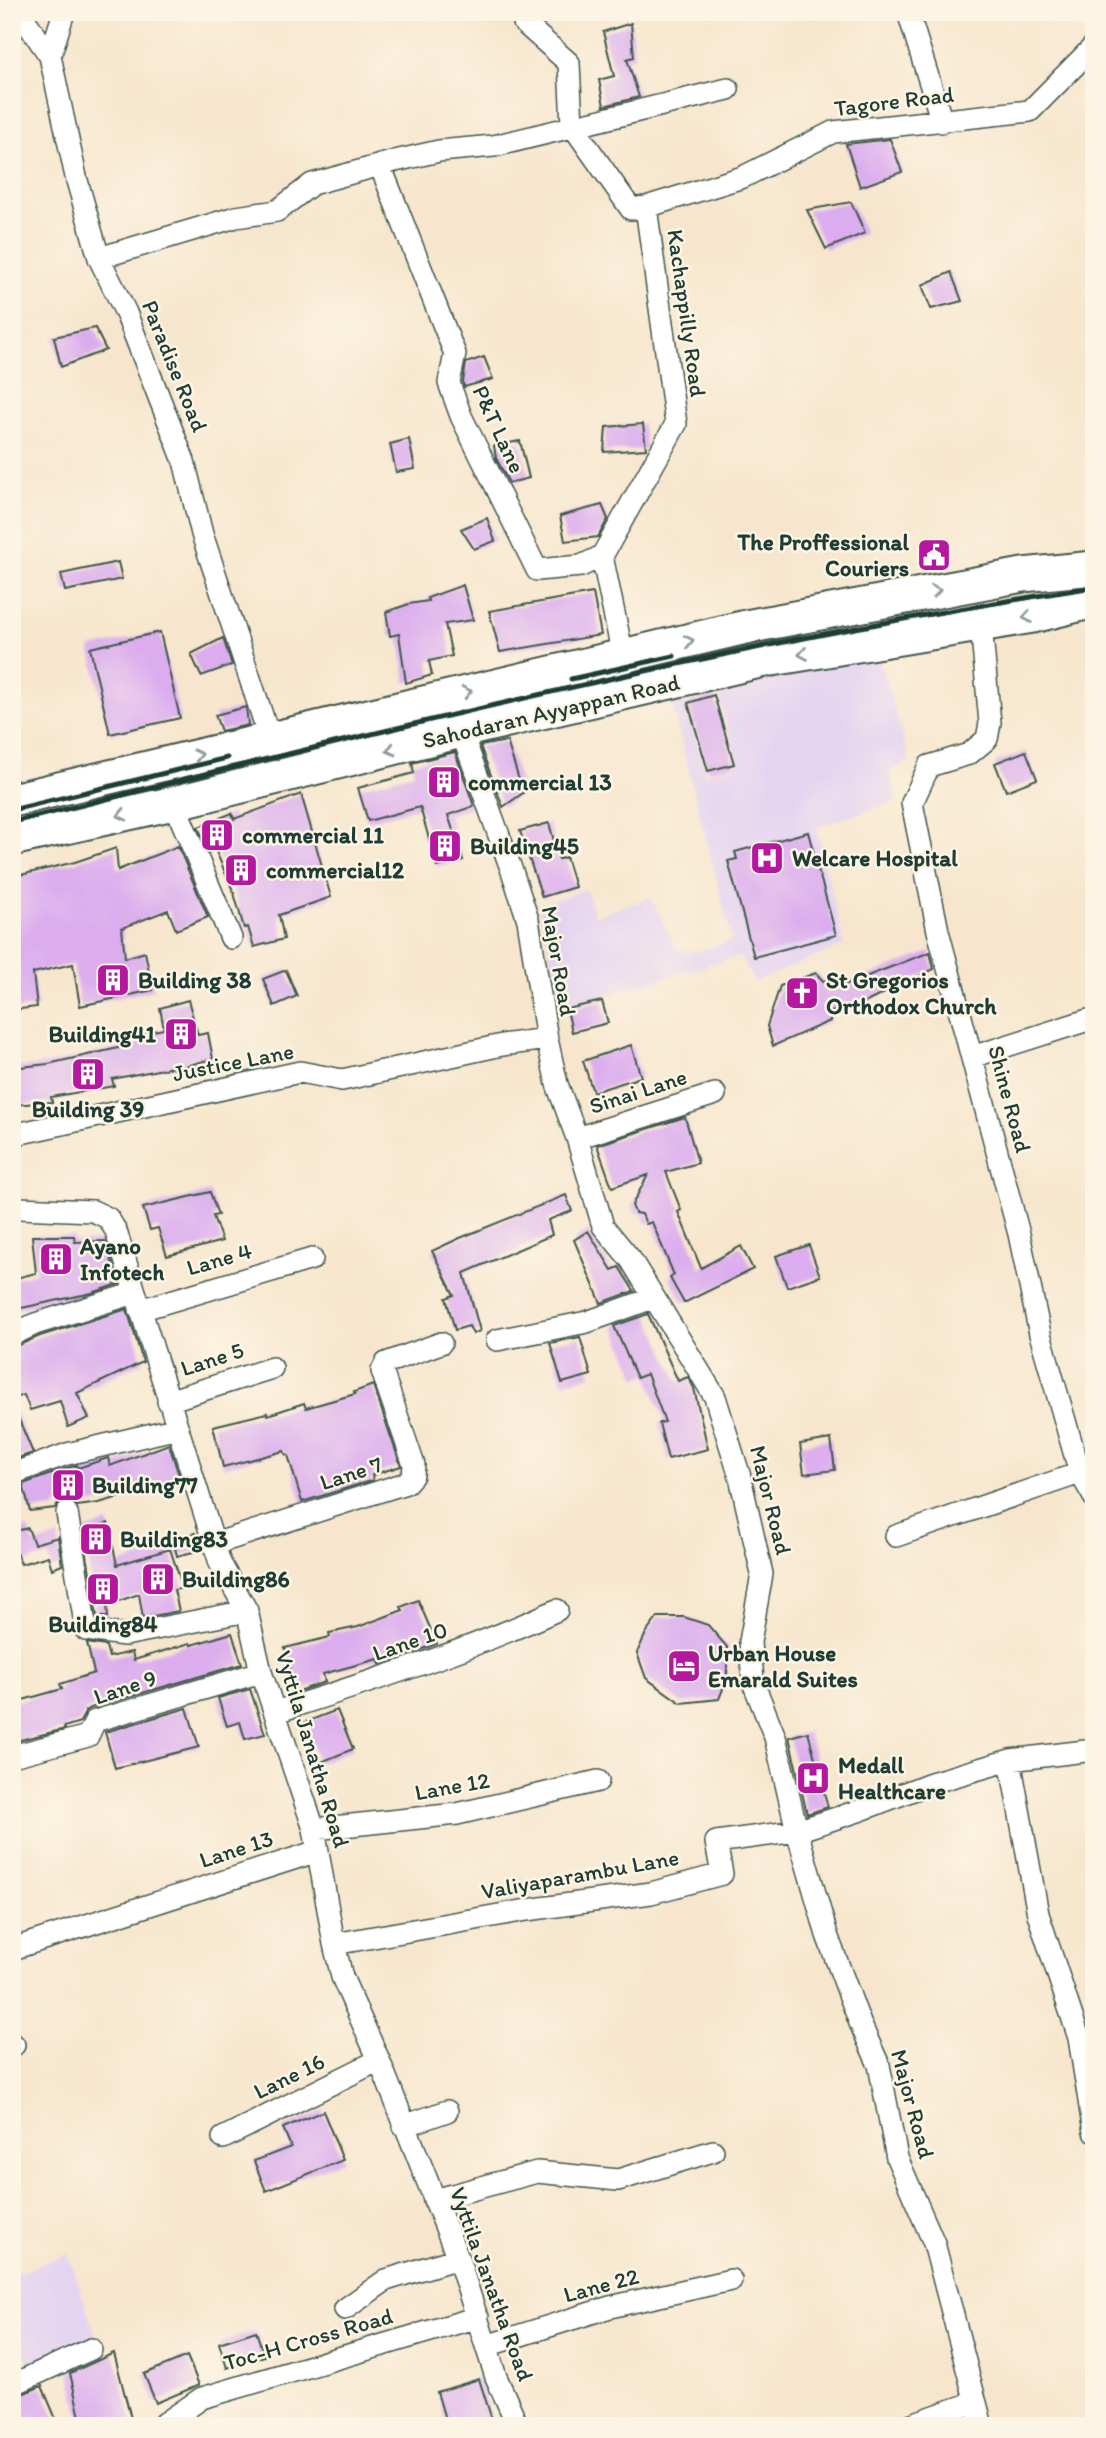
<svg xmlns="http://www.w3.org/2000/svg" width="1106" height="2438" viewBox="0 0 1106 2438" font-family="Itim,sans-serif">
	<rect width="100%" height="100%" fill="#fcf5e5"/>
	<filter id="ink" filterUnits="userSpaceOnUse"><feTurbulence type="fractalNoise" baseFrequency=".0143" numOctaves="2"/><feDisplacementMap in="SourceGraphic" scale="14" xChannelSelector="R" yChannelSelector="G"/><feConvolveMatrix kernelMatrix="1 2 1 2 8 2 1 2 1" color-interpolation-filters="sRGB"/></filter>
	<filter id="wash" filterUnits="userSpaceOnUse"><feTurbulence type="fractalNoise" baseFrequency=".00686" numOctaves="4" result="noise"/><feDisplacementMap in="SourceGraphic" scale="28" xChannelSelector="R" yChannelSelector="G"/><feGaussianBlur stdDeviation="1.57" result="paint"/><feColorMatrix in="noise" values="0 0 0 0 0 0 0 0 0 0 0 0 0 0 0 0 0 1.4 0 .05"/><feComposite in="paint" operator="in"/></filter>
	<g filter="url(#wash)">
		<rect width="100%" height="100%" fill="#f7e6cd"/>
		<!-- built -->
		<path fill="#e4d3f1" d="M878,655L910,762L889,771L898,801L816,827L844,945L754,982L740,956L557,1009L546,931L538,906L586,889L595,916L651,897L677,950L698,951L732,940L669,694L683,692L706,774L737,765L716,686Z
			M68,2254L96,2336L31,2370L12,2309V2275Z"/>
		<g id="blocks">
			<!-- building -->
			<path fill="#dbadee" d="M631,23L634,57L627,59L639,97L604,106L599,80L614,76L603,32Z
				M890,139L902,172L860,187L846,144Z
				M851,202L865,233L826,249L807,210Z
				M951,272L962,301L931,309L922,285Z
				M95,328L106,350L61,367L54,337Z
				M484,357L493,379L464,387L463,382L466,363Z
				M643,424L646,449L604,452L606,427Z
				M409,439L415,469L396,472L390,444Z
				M520,441L529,478L509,483L496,458L494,446Z
				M602,505L608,519L598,537L565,541L560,516Z
				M487,518L495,541L474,549L461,529Z
				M118,562L122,579L65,591L61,574Z
				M463,585L473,620L445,624L452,656L429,661L432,675L406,683L399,634L390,636L386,612L409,604L428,601L427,598Z
				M593,593L601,635L500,652L489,611Z
				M160,632L180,718L110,734L90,648Z
				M223,638L232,665L201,676L191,654Z
				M714,695L734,764L708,771L688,703Z
				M246,707L248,725L221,731L215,715Z
				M507,741L523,793L503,807L480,746Z
				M1026,751L1037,779L1006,791L995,763Z
				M455,752L474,806L448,815L463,860L437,867L420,807L368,821L358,788L414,773L412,763Z
				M301,794L331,897L279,915L284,939L254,947L248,927L244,928L234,893L215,849L209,852L198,827L232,813L234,819Z
				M549,823L559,859L566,857L575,887L542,897L520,831Z
				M808,832L836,935L754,957L728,861L737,859L735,852Z
				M178,846L208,917L176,930L168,910L122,928L125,958L145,952L153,990L80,1006L73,964L33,973L37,1007L12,1010V877L75,862L116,848L118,870Z
				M930,952L934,969L854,1008L830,1012V1021L773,1046L767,1026L780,986L816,973L823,981L843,977L844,985Z
				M286,970L297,996L274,1006L263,979Z
				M188,1000L198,1035L208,1033L213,1059L173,1069V1067L112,1079L114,1086L51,1097L52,1102L12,1105V1068L48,1064L127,1046L125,1036L164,1029L160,1008Z
				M602,1001L608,1023L572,1032L567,1009Z
				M631,1045L641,1077L593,1092L583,1061Z
				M685,1117L698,1163L666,1172L681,1210L678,1212L701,1268L741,1246L753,1269L684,1303L670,1278L674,1275L652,1222L646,1224L642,1214L635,1213L632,1205L648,1175L612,1187L597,1145Z
				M210,1192L218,1215L213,1216L222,1241L167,1256L158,1228L150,1230L143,1208Z
				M566,1195L572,1211L548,1220L552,1235L464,1273L480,1331L473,1334L469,1326L455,1330L446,1298L454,1295L432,1251L460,1238Z
				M588,1231L612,1270L619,1267L634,1291L601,1303L574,1240Z
				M32,1236H74L75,1242L105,1241L119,1284L92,1293L12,1310V1279L36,1273Z
				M809,1245L820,1276L787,1287L776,1256Z
				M127,1309L143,1362L77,1393L89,1418L68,1427L60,1401L30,1410L24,1395L12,1399V1348L40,1336Z
				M648,1314L678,1381L688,1377L694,1388L708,1449L668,1459L659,1423L665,1422L647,1374L637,1378L614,1326Z
				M580,1337L591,1375L562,1383L550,1343Z
				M373,1385L401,1466L372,1475L373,1480L302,1502L288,1455H286L284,1451L223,1467L213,1426L267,1413L268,1415L304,1403L306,1408L355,1394L354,1392Z
				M12,1403L33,1453L12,1460Z
				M831,1439L835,1470L804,1474L800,1444Z
				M169,1444L180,1479L99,1503L78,1506L72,1501L66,1500L59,1502L55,1508L30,1511L23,1484L71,1467L77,1465L78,1468L108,1458L110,1466Z
				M108,1523L117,1565L170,1549L183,1588L174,1590L179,1611L143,1618L139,1594L107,1605L108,1617H97L83,1530Z
				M28,1528L34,1544L58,1537L62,1565L52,1569L48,1556L21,1564L12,1543V1532Z
				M195,1533L201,1550L177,1556L173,1539Z
				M418,1600L437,1644L380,1664L378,1659L323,1674L325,1682L296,1692L285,1648L330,1637L329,1633L358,1627L403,1610L401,1607Z
				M658,1617H684L708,1625L727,1647V1678L719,1699L681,1703L646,1678L637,1653L646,1633Z
				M232,1633L242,1664L91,1708L86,1711L80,1722L64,1727L65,1729L12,1742V1703L62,1689L60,1684L94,1673L87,1643L106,1646L109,1657L132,1652L134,1660L190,1643L191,1645Z
				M250,1689L265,1734L245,1739L240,1722L227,1726L218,1698Z
				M187,1708L199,1747L115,1768L105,1732Z
				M337,1710L353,1749L319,1763L303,1723Z
				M808,1732L828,1807L807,1814L789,1737Z
				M323,2111L343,2160L266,2191L254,2161L291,2147L283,2128Z
				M256,2331L264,2356L227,2368L219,2343Z
				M114,2353L133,2426H82L70,2373Z
				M187,2356L199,2385L156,2403L144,2374Z
				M479,2379L494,2426H447L437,2392Z
				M42,2386L59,2426H12V2398Z"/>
		</g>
	</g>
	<g filter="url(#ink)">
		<use href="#blocks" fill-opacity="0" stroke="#3f564b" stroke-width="2"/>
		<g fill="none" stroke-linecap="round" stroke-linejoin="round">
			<!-- minor casing -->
			<g stroke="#3f564b" stroke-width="24">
				<path id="minor" d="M64,12L50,56L76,177L99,258L126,313L184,461L202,534L270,739
					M522,12L524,23L569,63L572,125L631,209L646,207L743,177L833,132L1030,111L1094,46
					M908,12L942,122
					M12,22L25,20L50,56
					M380,165L455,354L449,383L461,416L537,570L581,566L602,556
					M99,258L236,217L277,211L312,184L395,161L439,151L494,146L728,89
					M981,624L990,723L987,739L969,754L929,766L912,803L938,931L1019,1234L1040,1334L1080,1473L1094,1497
					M623,656L602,556L676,424L646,207
					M461,731L513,874L528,920L547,1039L557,1084L577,1138L603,1226L631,1260L715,1397L740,1477L762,1574L750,1642L753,1682L775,1737L797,1831L827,1935L860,2023L879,2065L897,2158L934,2243L982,2426
					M174,803L231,938
					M972,1057L1088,1020
					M12,1135L300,1072L342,1080L502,1045L547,1039
					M577,1138L715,1094
					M12,1205L19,1208L93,1211L108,1218L116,1231L220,1563L247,1611L261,1672L314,1829L334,1944L342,1977L379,2060L458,2258L496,2377L518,2426
					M140,1310L312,1259
					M12,1335L35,1324L135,1293
					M497,1340L587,1322L653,1298
					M168,1401L272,1368
					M12,1474L67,1454L178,1428
					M67,1513L86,1630L125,1635L247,1611
					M896,1536L1080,1473
					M214,1544L406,1483L413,1475L414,1465L382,1371L386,1363L441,1343
					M276,1712C372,1681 465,1652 557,1610
					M12,1756L88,1736L95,1721L261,1672
					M1010,1760L1038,1914L1079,2038L1094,2132
					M314,1829L457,1814L598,1781
					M334,1944L527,1910L651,1893L722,1874L716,1842L797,1831L861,1810L931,1783L1010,1760L1094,1750
					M12,1949L318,1851
					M12,2045H14
					M404,2126L447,2111
					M223,2138L379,2060
					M434,2200L537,2172L618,2180L713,2151
					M345,2309L386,2280L458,2258
					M486,2346L610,2307L731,2280
					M12,2385L91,2349
					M161,2426L202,2398L478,2317
					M906,2426L975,2402"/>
			</g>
			<!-- primary casing -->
			<g stroke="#3f564b" stroke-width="37">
				<path id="primary" d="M12,800L746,627L1023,575L1094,568
					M12,839L174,803L461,731L760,661L1033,616L1094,601"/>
			</g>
			<!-- minor -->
			<use href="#minor" stroke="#fff" stroke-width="21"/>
			<!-- primary -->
			<use href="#primary" stroke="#fff" stroke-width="33"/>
			<!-- rail -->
			<path stroke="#1f3d34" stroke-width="5" d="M571,679L674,656
				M12,810L227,758
				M12,822C86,805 160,785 234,767C518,698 804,631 1094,587"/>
		</g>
		<!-- one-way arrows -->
		<defs><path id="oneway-chevron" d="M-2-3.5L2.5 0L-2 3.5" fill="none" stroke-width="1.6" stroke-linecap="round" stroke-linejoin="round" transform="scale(1.75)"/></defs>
		<g stroke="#8f9e9a">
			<use href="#oneway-chevron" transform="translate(936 591) rotate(-10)"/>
			<use href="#oneway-chevron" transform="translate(1027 617) rotate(170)"/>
			<use href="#oneway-chevron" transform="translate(689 641) rotate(-13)"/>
			<use href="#oneway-chevron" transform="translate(803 654) rotate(170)"/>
			<use href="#oneway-chevron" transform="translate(467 692) rotate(-13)"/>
			<use href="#oneway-chevron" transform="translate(391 750) rotate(165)"/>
			<use href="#oneway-chevron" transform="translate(198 755) rotate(-13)"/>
			<use href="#oneway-chevron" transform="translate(122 815) rotate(167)"/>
		</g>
	</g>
	<!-- icons -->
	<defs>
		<g id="civic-square" transform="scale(1.75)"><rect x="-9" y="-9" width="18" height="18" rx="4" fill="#b5179e" stroke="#fcf5e5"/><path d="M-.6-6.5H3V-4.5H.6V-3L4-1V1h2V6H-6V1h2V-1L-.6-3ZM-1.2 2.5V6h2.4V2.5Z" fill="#fff"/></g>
		<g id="building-square" transform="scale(1.75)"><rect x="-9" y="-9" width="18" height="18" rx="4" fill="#b5179e" stroke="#fcf5e5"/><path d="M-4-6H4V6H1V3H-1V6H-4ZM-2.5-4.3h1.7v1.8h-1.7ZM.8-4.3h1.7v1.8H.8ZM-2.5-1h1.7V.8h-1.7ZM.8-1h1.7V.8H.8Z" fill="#fff"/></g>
		<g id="hospital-square" transform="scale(1.75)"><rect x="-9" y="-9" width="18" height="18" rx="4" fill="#b5179e" stroke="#fcf5e5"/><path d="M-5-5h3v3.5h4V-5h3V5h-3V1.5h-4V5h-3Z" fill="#fff"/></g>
		<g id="church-square" transform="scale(1.75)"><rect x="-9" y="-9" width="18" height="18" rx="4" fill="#b5179e" stroke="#fcf5e5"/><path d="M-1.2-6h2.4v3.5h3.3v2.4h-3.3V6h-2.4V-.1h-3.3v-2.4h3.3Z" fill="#fff"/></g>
		<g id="hotel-square" transform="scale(1.75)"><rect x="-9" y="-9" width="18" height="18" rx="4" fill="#b5179e" stroke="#fcf5e5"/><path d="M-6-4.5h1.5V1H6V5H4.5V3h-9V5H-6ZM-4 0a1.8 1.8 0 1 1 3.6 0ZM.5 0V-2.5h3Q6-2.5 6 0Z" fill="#fff"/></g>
	</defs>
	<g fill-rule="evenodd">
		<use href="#civic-square" x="934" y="555"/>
		<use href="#building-square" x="444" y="782"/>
		<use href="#building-square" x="217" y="835"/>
		<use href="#building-square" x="445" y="846"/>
		<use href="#hospital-square" x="767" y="858"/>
		<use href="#building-square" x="241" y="870"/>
		<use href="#building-square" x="113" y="980"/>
		<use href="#church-square" x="802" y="993"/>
		<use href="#building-square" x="181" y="1034"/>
		<use href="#building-square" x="88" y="1074"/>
		<use href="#building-square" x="56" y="1259"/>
		<use href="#building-square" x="68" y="1485"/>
		<use href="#building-square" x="96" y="1539"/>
		<use href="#building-square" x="158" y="1579"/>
		<use href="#building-square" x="103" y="1589"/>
		<use href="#hotel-square" x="684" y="1666"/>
		<use href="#hospital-square" x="813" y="1778"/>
	</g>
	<g text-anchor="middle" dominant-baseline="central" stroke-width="5" stroke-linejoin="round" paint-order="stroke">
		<!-- street labels -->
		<g font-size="23" fill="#1f3d34" stroke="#fcf5e5">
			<text transform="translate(894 101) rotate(-7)">Tagore Road</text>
			<text transform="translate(687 313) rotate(82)">Kachappilly Road</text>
			<text transform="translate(175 366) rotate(68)">Paradise Road</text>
			<text transform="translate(499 429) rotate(65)">P&amp;T Lane</text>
			<text transform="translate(551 711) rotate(-13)">Sahodaran Ayyappan Road</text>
			<text transform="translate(559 961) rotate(80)">Major Road</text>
			<text transform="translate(233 1062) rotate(-11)">Justice Lane</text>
			<text transform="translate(638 1091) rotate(-18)">Sinai Lane</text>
			<text transform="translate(1010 1099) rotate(75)">Shine Road</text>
			<text transform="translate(219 1259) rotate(-16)">Lane 4</text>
			<text transform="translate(212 1359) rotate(-18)">Lane 5</text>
			<text transform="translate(351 1473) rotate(-18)">Lane 7</text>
			<text transform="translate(771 1500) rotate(76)">Major Road</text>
			<text transform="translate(410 1641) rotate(-19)">Lane 10</text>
			<text transform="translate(125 1687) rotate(-19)">Lane 9</text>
			<text transform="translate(313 1749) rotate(73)">Vyttila Janatha Road</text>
			<text transform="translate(452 1786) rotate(-10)">Lane 12</text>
			<text transform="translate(236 1849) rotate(-18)">Lane 13</text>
			<text transform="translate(580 1874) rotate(-10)">Valiyaparambu Lane</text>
			<text transform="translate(289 2076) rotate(-26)">Lane 16</text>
			<text transform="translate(913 2104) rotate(75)">Major Road</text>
			<text transform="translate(492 2284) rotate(70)">Vyttila Janatha Road</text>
			<text transform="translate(601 2285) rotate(-15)">Lane 22</text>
			<text transform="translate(308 2339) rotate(-16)">Toc-H Cross Road</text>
		</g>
		<!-- poi labels -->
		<g font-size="23" font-weight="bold" fill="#1f3d34" stroke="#fcf5e5" text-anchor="start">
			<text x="909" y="542" text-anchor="end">The Proffessional<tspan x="909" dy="26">Couriers</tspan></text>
			<text x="468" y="782">commercial 13</text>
			<text x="242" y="835">commercial 11</text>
			<text x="470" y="846">Building45</text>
			<text x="792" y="858">Welcare Hospital</text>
			<text x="266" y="870">commercial12</text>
			<text x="138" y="980">Building 38</text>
			<text x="826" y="980">St Gregorios<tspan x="826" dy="26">Orthodox Church</tspan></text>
			<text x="156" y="1034" text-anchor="end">Building41</text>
			<text x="88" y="1109" text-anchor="middle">Building 39</text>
			<text x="80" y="1246">Ayano<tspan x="80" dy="26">Infotech</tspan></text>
			<text x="92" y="1485">Building77</text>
			<text x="120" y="1539">Building83</text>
			<text x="182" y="1579">Building86</text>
			<text x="103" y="1624" text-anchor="middle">Building84</text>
			<text x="708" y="1653">Urban House<tspan x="708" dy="26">Emarald Suites</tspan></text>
			<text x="838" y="1765">Medall<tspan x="838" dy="26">Healthcare</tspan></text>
		</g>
	</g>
	<!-- margin -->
	<rect width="1106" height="2438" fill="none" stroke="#fcf5e5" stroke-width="42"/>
</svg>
